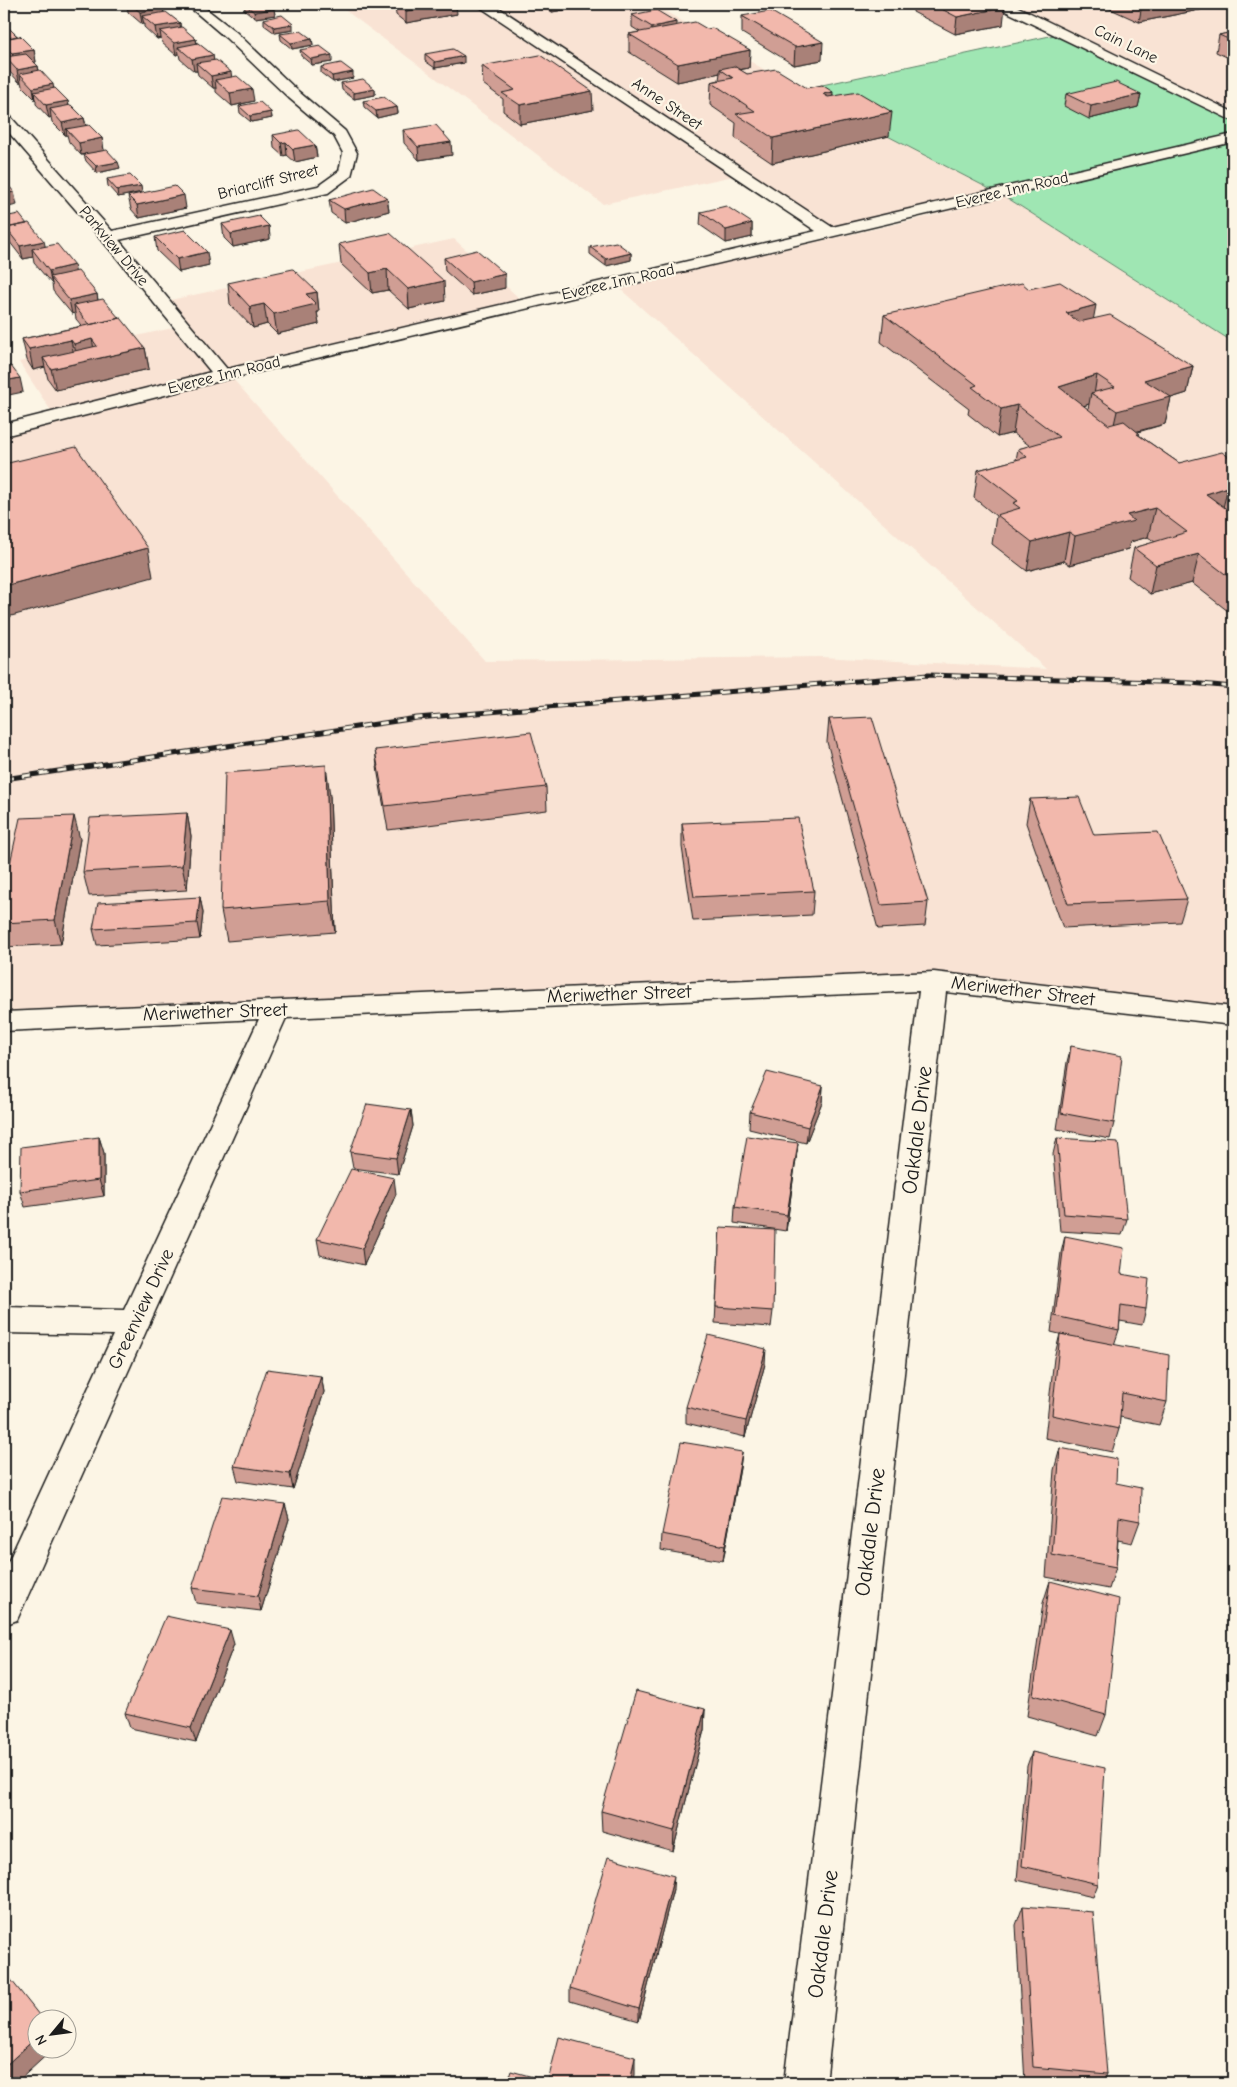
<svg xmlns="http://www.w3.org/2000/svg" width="1237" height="2087" viewBox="0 0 1237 2087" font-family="'Comic Neue',sans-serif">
	<rect width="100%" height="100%" fill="#fcf5e5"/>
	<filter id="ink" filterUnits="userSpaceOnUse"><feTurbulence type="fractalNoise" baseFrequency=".02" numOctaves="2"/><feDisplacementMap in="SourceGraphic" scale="10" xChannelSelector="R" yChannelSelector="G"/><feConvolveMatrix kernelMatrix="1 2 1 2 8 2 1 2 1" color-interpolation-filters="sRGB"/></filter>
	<g filter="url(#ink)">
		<!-- built -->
		<path fill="#f9e3d4" d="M337,4H653L799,90L1009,199L1233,342V1011L1051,992L569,997L4,1026V433L57,420L19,362L177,327L161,302L454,239L530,308L233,379L485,661L821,657L1046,669L618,287L966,208L832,235L743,174L603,204Z
			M999,4H1233V119L1059,34Z"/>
		<!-- green -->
		<path fill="#9fe6b3" stroke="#5e8168" d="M1059,34L1233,119V342L1009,199L799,90Z"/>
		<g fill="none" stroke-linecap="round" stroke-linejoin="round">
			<!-- minor casing -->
			<g stroke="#1c1c1c" stroke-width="3">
				<path id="minor" d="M186,4H200L236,32L299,92L345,131L357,153L351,176L328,193L119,240L227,369L816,231L480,7L479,4H493L832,227L1233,134V142L224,380L4,436V424L211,372L102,240L4,127V114L9,115L112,231L318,186L339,171L343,153L334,136L289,98L226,38Z
					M996,4H1012L1233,112V121L997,7Z
					M934,972L1233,1007V1025L946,992L826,2083H784L919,991L286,1018L17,1620L4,1625V1571L113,1335L4,1333V1307L124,1310L259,1019L4,1031V1012Z"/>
			</g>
			<!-- minor -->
			<use href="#minor" fill="#fcf5e5" fill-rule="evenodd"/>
			<!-- rail casing -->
			<g stroke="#1c1c1c" stroke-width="5">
				<path id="rail" d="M4,779L417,718L928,675L1191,683L1233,687"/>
			</g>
			<!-- rail -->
			<use href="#rail" stroke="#fcf5e5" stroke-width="3" stroke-dasharray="9" stroke-linecap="butt"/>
		</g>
		<!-- wall -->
		<path fill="#d09e94" stroke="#1c1c1c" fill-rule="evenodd" d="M127,4H158L163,8L164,12L180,23V27L196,39L197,43L213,55V60L232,77L254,101L232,106L216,92V88H213L198,75L197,71H194L180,59L179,54L176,55L162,43L161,38L157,39L144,27V24H142L128,12Z
			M244,4L274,9L275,15L255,18L245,10Z
			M395,4L457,14L406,23L396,15Z
			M540,4H597L552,12Z
			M914,4H998L1003,25L955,34L913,12Z
			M1104,4H1229L1139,22L1104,6Z
			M4,15L7,27L34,50L36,62H34L38,66L39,71L54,88L68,101V106L84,118L86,125L102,138L104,150L120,168L97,173L86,161L84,155H81L69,142L67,135H65L52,122L51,117L49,118L36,104V100L22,86L21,82H19L7,69L5,57H6L4,54Z
			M632,15L676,25L707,29L750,50L749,68L739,70L747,74L807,88L833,96L889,136L772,163L735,138L736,123L710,105L711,82L719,80L720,73L677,82L629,52V34L640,32L632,27Z
			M742,16L822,60L794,65L742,33Z
			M264,19L293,30L275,33L264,25Z
			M1233,32V60L1216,52L1219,35Z
			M280,34L312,39L313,45L292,49L281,40Z
			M300,50L332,62L312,65L301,56Z
			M425,54L464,63L435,68L425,61Z
			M482,66L593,110L520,124L503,111V99L483,84Z
			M321,67L353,78L333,82L321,73Z
			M341,83L375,89V95L354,99L342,90Z
			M1066,94H1141L1138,107L1089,119L1064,106Z
			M363,101L397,107L398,113L377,118L364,107Z
			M239,106L271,112L272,118L251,122L240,113Z
			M403,130L452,155L419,160L404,143Z
			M273,135L315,145L317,157L295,162L287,155L283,156L274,148Z
			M107,179L142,192L118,197L108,186Z
			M128,196L186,208L139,218L131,209Z
			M387,198L389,211L345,223L331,213L329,200Z
			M701,212L752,223V237L726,243L700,225Z
			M4,217L45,246L76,272L97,294L98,300L145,348L149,369L56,390L48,379L45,367L33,370L27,360L22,339L82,326L76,319L75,313L72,314L53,291L52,284L34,263L33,257L23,259L9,241L8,237H4Z
			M222,224L269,226L270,239L233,247L224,238Z
			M155,237L209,265L179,272L157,251Z
			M339,244L445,301L409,309L388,290L372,293L341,264Z
			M590,247L631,253V260L606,266L590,254Z
			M444,258L505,288L472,295L445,271Z
			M228,283L317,292L319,312H317L319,324L277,334L267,324L253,328L230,304Z
			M1029,289L1193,366L1187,393L1171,398L1165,424L1138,432L1140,436L1179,463L1233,460V615L1192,583L1150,594L1128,577L1134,548L1155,542L1148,537L1130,542L1128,549L1070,565L1064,561L1027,571L992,544L996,516L974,498L978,470L1016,460L1018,449L1030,446L1013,433L997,437L968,414L969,409L881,342L884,315ZM1089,404L1088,409L1083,406Z
			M829,719L928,902L925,926L878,929L827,742Z
			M375,750L546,787L547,810L388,830L378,774Z
			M330,796L335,932L227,941L221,910Z
			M1030,799L1094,835L1187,899L1180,922L1063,928L1026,823Z
			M187,813L191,836L187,890L89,896L83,872Z
			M682,823L814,891L812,915L693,921L682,847Z
			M80,839L61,944L4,947V883L6,882Z
			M200,897L203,913L200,939L97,945L93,929Z
			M1071,1046L1114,1123L1110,1139L1057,1129L1067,1062Z
			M823,1086L822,1102L806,1143L749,1129L750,1112Z
			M411,1110L413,1126L398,1174L353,1168L350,1152Z
			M99,1137L104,1153V1196L25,1207L20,1191Z
			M1057,1138L1127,1219L1122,1235L1060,1231L1053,1154Z
			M798,1143L796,1159L786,1231L734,1223L735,1207Z
			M396,1194L364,1265L320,1255L317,1239Z
			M720,1227L773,1311L771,1327L715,1323Z
			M1065,1236L1121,1274L1146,1309L1142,1325L1120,1321L1119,1330L1114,1345L1167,1402L1159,1425L1120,1417L1119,1429L1112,1452L1045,1438L1054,1358L1060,1334L1072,1337L1051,1332L1061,1253Z
			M765,1364L745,1437L686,1423V1407Z
			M321,1376L324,1392L293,1489L238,1481L234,1466Z
			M1060,1448L1116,1483L1140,1521L1132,1543L1118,1540L1116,1567L1109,1589L1046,1577L1054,1470Z
			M742,1452L740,1468L723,1561L661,1550L662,1534Z
			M285,1504L289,1519L261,1611L196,1603L192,1588Z
			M1050,1581L1106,1715L1098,1736L1027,1716L1043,1603Z
			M234,1644L196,1742L130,1728L125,1713Z
			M705,1709L704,1730L673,1851L602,1831L601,1811Z
			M1032,1752L1098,1884L1093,1897L1017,1880L1027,1766Z
			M673,1889L639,2021L570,2001V1988Z
			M1023,1906L1107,2074L1103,2083H1025L1016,1925Z"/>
		<!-- shaded-wall -->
		<path fill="#a98178" stroke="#1c1c1c" d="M446,4H456L457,14L406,23V11Z
			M552,4H597L552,12Z
			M1142,4H1229L1139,22Z
			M1005,7L1003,25L955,34L957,17Z
			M163,8L165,20L142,16L144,24H142L140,12Z
			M274,9L275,15L255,18L254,12Z
			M4,17H5L7,28L4,29Z
			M676,22V34L651,39L652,27Z
			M180,23L181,35L160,31L161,38L157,39L155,27Z
			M293,24V30L275,33L274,27Z
			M196,39L198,51L178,47L179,54L176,55L174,43Z
			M312,39L313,45L292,49L291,43Z
			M823,42L822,60L794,65L795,47Z
			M34,50L36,62L15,66L12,53Z
			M750,50L749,68L725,72L720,69V73L677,82L678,64Z
			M213,55L215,68L196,63L197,71H194L192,59Z
			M332,55V62L312,65L311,59Z
			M464,56V63L435,68V62Z
			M38,66L40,78L20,74L21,82H19L17,70Z
			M231,72L233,85L215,80L216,88H213L211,76Z
			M353,72V78L333,82L332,76Z
			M53,84L55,96L34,92L35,100L33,88Z
			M252,89L254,101L232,106L230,93Z
			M375,89V95L354,99V93Z
			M592,91L593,110L520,124V105Z
			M833,92L831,116L823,94Z
			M1141,94L1138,107L1089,119L1091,106Z
			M68,101L70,114L50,109L51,117L49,118L46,105Z
			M397,107L398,113L377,118L376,111Z
			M271,112L272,118L251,122L250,116Z
			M892,112L889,136L772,163L773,138Z
			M84,118L87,131L66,129L67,135H65L62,123Z
			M102,138L104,151L81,155L79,143Z
			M286,142L287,155L283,156L281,143Z
			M451,142L452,155L419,160L418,147Z
			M315,145L317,157L295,162L293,149Z
			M118,162L120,168L97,173L96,166Z
			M141,186L142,192L118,197L117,190Z
			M14,192L17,205L4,208V194Z
			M184,195L186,208L139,218L137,205Z
			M387,198L389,211L345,223L344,209Z
			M752,223V237L726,243V230Z
			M269,226L270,239L233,247L231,234Z
			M4,230H6L8,237H4Z
			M44,241L47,254L32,249L33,257L23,259L20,246Z
			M207,252L209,265L179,272L177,259Z
			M631,253V260L606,266V259Z
			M74,265L77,279L50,277L52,284L49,271Z
			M387,269L388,290L372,293L370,273Z
			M505,274V288L472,295L471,282Z
			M444,281L445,301L409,309L408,289Z
			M317,292L319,312H317L319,324L277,334L274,314L306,294Z
			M97,294L99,308L74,305L75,313L72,314L69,300Z
			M264,304L267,324L253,328L250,307Z
			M1096,305L1091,332L1066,313Z
			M92,339L96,359L145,348L149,369L56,390L51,369L78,363L74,344Z
			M71,340L75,361L43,358L45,367L33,370L29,349Z
			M1193,366L1187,393L1171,398L1165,424L1111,438L1117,411L1144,380Z
			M1097,375L1094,395L1091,393L1089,404L1055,415L1059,387Z
			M20,378L23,392L4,396V381Z
			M1017,405L1013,433L997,437L1001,409Z
			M1228,487L1221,516L1206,494Z
			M1233,493V518L1227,520Z
			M1155,508L1148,537L1130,542L1128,549L1070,565L1075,536L1127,515Z
			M1069,532L1064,561L1027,571L1032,542Z
			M148,548L153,577L4,618V586Z
			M1199,554L1192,583L1150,594L1156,565Z
			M326,765L330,796L335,932L330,901Z
			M187,813L191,836L187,890L182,866Z
			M74,816L80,839L61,944L55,920Z
			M200,897L203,913L200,939L197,923Z
			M823,1086L822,1102L806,1143L808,1127Z
			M411,1110L413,1126L398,1174L396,1158Z
			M99,1137L104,1153V1196L99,1180Z
			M798,1143L796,1159L786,1231L787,1215Z
			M394,1178L396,1194L364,1265L362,1249Z
			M766,1349L765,1364L745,1437L746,1421Z
			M321,1376L324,1392L293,1489L290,1474Z
			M4,1410L7,1419L4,1443Z
			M742,1452L740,1468L723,1561L725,1546Z
			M285,1504L289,1519L261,1611L258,1596Z
			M230,1630L234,1644L196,1742L191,1728Z
			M705,1709L704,1730L673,1851L674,1831Z
			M674,1876L673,1889L639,2021V2009Z
			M38,2036V2050H52L16,2083H4V2067Z
			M635,2057V2075L633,2083H630Z"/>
		<!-- building -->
		<path fill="#f2b8ac" stroke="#1c1c1c" d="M130,4H158L163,8L140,12Z
			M244,4H268L274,9L254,12Z
			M395,4H446L406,11Z
			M932,4H998L1005,7L957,17Z
			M656,10L676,22L652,27L632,15Z
			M770,11L823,42L795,47L742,16Z
			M166,12L180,23L155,27L142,16Z
			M282,15L293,24L274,27L264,19Z
			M695,22L707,29L712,28L750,50L678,64L629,34Z
			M4,27H8L17,36L4,39Z
			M182,27L196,39L174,43L160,31Z
			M301,31L312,39L291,43L280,34Z
			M1233,32V41L1219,35Z
			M20,36L34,50L12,53L4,45V39Z
			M198,43L213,55L192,59L178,47Z
			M320,46L332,55L311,59L300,50Z
			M453,49L464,56L435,62L425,54Z
			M26,54L38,66L17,70L5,57Z
			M540,55L592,91L520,105L502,93L515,90L482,66Z
			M216,60L231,72L211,76L196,63Z
			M341,63L353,72L332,76L321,67Z
			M734,66L747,74L776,69L807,88L822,85L833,92L823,94L828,97L858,92L892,112L773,138L736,114L755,111L711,82L733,78L720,69Z
			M40,70L53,84L33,88L20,74Z
			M237,76L252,89L230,93L215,80Z
			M363,79L375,89L354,93L341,83Z
			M1116,82L1141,94L1091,106L1066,94Z
			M55,88L68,101L46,105L34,92Z
			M384,97L397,107L376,111L363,101Z
			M260,102L271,112L250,116L239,106Z
			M71,105L84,118L62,123L50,109Z
			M89,125L102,138L79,143L66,129Z
			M436,125L451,142L418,147L403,130Z
			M299,130L315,145L293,149L286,142L281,143L273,135Z
			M107,150L118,162L96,166L84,154Z
			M130,175L141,186L117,190L107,179Z
			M4,180L14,192L4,194Z
			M175,186L184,195L137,205L128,196Z
			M373,188L387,198L344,209L329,200Z
			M726,206L752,223L726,230L701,212Z
			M19,214L27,224L6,228V230H4V217Z
			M259,216L269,226L231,234L222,224Z
			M29,223L44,241L20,246L6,228Z
			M185,230L207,252L177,259L155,237Z
			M390,233L444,281L408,289L387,269L370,273L339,244Z
			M616,242L631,253L606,259L590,247Z
			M57,244L74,265L49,271L32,249Z
			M477,250L505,274L471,282L444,258Z
			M293,269L317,292L306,294L316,304L274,314L264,304L250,307L228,283Z
			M78,271L97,294L69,300L50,277Z
			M1060,282L1096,305L1066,313L1079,322L1110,315L1193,366L1144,380L1171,397L1117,411L1091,393L1115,387L1097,375L1059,387L1109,425L1124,421L1140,434H1137L1179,463L1222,452L1233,460V491L1228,487L1206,494L1232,513H1233V580L1199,554L1156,565L1134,548L1187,532L1155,508L1127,515L1134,521L1075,536L1069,532L1032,542L997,515L1020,508L1013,503L1018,501L978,470L1027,457L1018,449L1059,437L1017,405L1001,409L972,387L977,385L884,315L1022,283L1029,289Z
			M103,299L119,318L89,325L74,305Z
			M121,318L145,348L51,369L43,358L97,346L92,339L74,344L71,340L29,349L22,339Z
			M11,366L20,378L4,381V367Z
			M76,447L148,548L4,586V464Z
			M872,717L928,902L881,905L829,719Z
			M531,732L546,787L385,806L375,750Z
			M326,765L330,901L221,910L225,773Z
			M1079,797L1094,835L1158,832L1187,899L1068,904L1030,799Z
			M187,813L182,866L83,872L90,818Z
			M74,816L55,920L4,923V883L6,882L20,818Z
			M798,818L814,891L694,897L682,823Z
			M200,897L197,923L93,929L98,903Z
			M1071,1046L1122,1056L1114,1123L1061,1113Z
			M767,1072L823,1086L808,1127L750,1112Z
			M367,1104L411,1110L396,1158L350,1152Z
			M747,1136L798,1143L787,1215L735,1207Z
			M99,1137V1180L20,1191L21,1147Z
			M1057,1138L1118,1142L1127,1219L1064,1214Z
			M351,1169L394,1178L362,1249L317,1239Z
			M720,1227L775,1230L773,1311L716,1307Z
			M1065,1236L1124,1248L1121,1274L1149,1279L1146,1309L1121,1305L1119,1330L1055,1316Z
			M1060,1334L1169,1355L1167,1402L1122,1393L1119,1429L1052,1415Z
			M708,1335L766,1349L746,1421L686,1407Z
			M267,1369L321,1376L290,1474L234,1466Z
			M681,1442L742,1452L725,1546L662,1534Z
			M1060,1448L1117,1459L1116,1483L1141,1488L1140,1521L1119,1517L1116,1567L1052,1555Z
			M222,1496L285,1504L258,1596L192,1588Z
			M1050,1581L1119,1599L1106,1715L1033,1695Z
			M166,1616L230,1630L191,1728L125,1713Z
			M636,1691L705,1709L674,1831L601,1811Z
			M1032,1752L1105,1768L1098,1884L1022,1866Z
			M608,1857L674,1876L639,2009L570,1988Z
			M1023,1906L1093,1912L1107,2074L1033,2067Z
			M4,1971L43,2020H38V2036L4,2067Z
			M559,2037L635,2057L630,2083H507L511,2071L548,2081Z"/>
	</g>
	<g text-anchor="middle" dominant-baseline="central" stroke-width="4.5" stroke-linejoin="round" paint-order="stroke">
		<!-- far-street labels -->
		<g font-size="16" fill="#1c1c1c" stroke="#fcf5e5">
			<text transform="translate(1126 44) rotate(26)">Cain Lane</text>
			<text transform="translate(667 104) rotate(34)">Anne Street</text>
			<text transform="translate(268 182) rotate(-14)">Briarcliff Street</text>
			<text transform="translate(1012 190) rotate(-13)">Everee Inn Road</text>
			<text transform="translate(114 246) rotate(50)">Parkview Drive</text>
			<text transform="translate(618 282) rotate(-13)">Everee Inn Road</text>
			<text transform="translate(224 375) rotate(-14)">Everee Inn Road</text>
		</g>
		<!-- street labels -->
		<g font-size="19" fill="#1c1c1c" stroke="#fcf5e5">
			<text transform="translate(1023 991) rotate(7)">Meriwether Street</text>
			<text transform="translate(619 994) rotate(-2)">Meriwether Street</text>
			<text transform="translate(215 1012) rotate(-2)">Meriwether Street</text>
			<text transform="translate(141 1309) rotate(-65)">Greenview Drive</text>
		</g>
		<!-- near-street labels -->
		<g font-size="22" fill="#1c1c1c" stroke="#fcf5e5">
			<text transform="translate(917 1130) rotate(-83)">Oakdale Drive</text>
			<text transform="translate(870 1532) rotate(-83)">Oakdale Drive</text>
			<text transform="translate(823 1934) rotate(-83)">Oakdale Drive</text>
		</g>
	</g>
	<!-- margin -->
	<rect width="1237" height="2087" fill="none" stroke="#fcf5e5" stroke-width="20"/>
	<rect x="10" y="10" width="1217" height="2067" fill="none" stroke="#1c1c1c" stroke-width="2" filter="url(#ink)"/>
	<!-- north arrow -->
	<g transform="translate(52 2034) rotate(241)"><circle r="24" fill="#fcf5e5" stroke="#a29e95"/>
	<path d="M0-4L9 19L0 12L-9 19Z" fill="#1c1c1c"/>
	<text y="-8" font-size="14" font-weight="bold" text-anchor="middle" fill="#1c1c1c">N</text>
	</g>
</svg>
